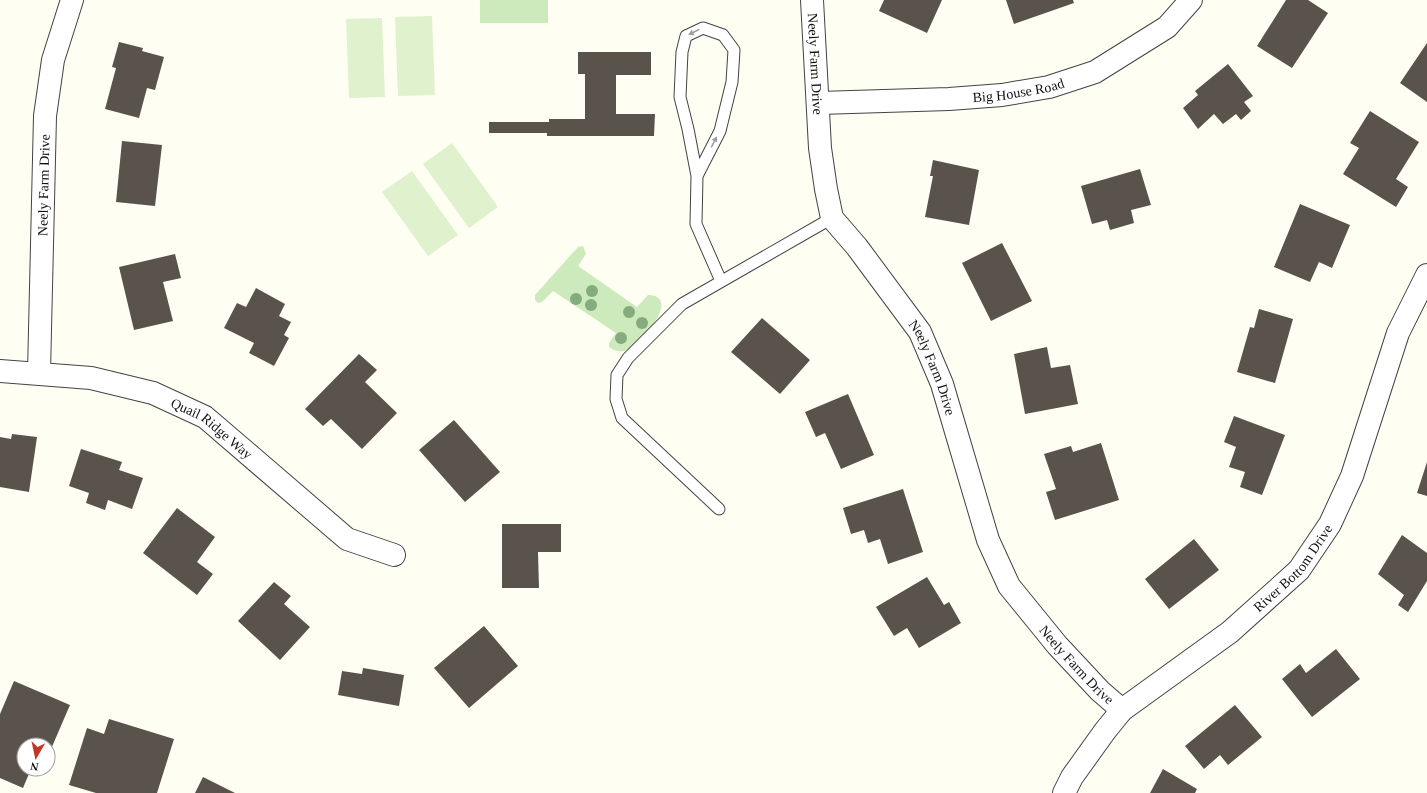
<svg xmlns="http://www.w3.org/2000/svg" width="1427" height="793" viewBox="0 0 1427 793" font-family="Georgia,serif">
	<rect width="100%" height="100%" fill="#fffef3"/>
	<!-- green -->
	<path fill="#cceabb" d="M480,0H548V23H480Z
		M583,246L586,254L578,266L637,307L648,295C683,296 640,345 627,350C621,353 614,351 609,347V343L616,333L553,291L542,302L538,303L535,300V295L578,247Z"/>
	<!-- pitch -->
	<path fill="#dff1cd" d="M432,16L435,95L398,96L395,17Z
		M382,18L385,97L349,98L346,19Z
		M452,143L498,207L469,228L423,164Z
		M412,171L458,235L428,256L382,192Z"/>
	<!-- building -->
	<path fill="#59534c" d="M884,0H942L927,33L879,11Z
		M1006,0H1073L1074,3L1014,24Z
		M1286,0H1308L1328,13L1292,68L1257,46Z
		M119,42L143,48L142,51L164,57L155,90L147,88L139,118L105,109L116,68L112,67Z
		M1427,43V102L1400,83Z
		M578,52H651V75H616V114H655L654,136H547V133H489V122H549V119H585V74H578Z
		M1228,64L1253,96L1244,102L1251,111L1241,120L1236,114L1223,124L1214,114L1198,129L1183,108L1198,95L1195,91Z
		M1370,111L1419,142L1396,179L1408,187L1396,207L1343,174L1359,148L1350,143Z
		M122,141L162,145L155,206L116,202Z
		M933,160L979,170L969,225L925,217L933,176H930Z
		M1140,169L1151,205L1131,210L1134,223L1110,230L1107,220L1092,224L1081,186Z
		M1300,204L1350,225L1332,268L1319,262L1310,282L1274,267Z
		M1002,243L1032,301L991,321L962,263Z
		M175,254L181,278L163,282L173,321L134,330L119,267Z
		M256,288L285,304L279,316L291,322L284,335L289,338L274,366L249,353L254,343L224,328L237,303L246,307Z
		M1259,309L1293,319L1275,383L1237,372L1250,327L1254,328Z
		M762,318L810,360L780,394L731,352Z
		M1047,347L1051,368L1070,365L1078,404L1025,414L1014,354Z
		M359,354L377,370L365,382L397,413L362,449L331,419L323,426L305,409Z
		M848,394L874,455L841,469L825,433L816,437L805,412Z
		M1234,416L1285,435L1262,495L1240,487L1245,472L1229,467L1236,447L1224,442Z
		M454,420L500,472L465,502L419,450Z
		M12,434L37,437L29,492L0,487V437L11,439Z
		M1101,443L1119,500L1055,520L1046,492L1056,489L1044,454L1071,446L1073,452Z
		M81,449L122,462L119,470L143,478L132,509L108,500L105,510L86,503L89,493L69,486Z
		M1427,462V496L1417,493Z
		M903,489L923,552L888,564L880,539L868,543L864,530L851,534L843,508Z
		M177,508L215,537L197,562L213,574L197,595L143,553Z
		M502,524H561V552H538L539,588H502Z
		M1402,535L1427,553V581L1408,612L1398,605L1404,595L1378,574Z
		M1194,539L1219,570L1169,609L1145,579Z
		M927,577L944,605L949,602L961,623L919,648L907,628L894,636L876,607Z
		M274,582L291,596L284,604L310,627L280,660L238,621Z
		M484,626L518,666L469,708L434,668Z
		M1336,649L1360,679L1312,717L1282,679L1300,664L1306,673Z
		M363,668L404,675L399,706L338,695L342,671L362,674Z
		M14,681L70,705L48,756V745H24V769H31L23,788L0,778V714Z
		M1235,705L1262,737L1228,765L1220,755L1204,769L1185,746Z
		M109,719L174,739L157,793H96L69,785L87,728L104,734Z
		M1163,769L1197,789L1195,793H1150Z
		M203,777L235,793H195Z"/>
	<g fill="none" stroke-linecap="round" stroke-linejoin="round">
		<!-- lane casing -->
		<g stroke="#434343" stroke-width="13">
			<path id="lane" d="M697,176L720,131L732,82L734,50L723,35L703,28L686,36L682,52L680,97L688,129L697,176L696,224L721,281
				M719,509L622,418L616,399L617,375L628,358L682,304L832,218"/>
		</g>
		<!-- street casing -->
		<g stroke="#434343" stroke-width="24">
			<g id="street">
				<path id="s1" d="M812,0L820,148L826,189L832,218L857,247L920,332L942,384L988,540L1009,586L1057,645L1100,691L1122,710"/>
				<path id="s2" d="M819,103L949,99L1002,95L1049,87L1095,72L1167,27L1191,0"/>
				<path id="s3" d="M0,371L91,378L153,393L205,417L347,539L394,555"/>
				<path id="s4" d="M39,373L45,116L53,60L72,0"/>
				<path id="s5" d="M1064,793L1072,777L1105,731L1122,710L1230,632L1299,570L1330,524L1352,476L1398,333L1427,275"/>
			</g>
		</g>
		<!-- lane -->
		<use href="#lane" stroke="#fff" stroke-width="11"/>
		<!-- street -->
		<use href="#street" stroke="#fff" stroke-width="22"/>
	</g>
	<!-- trees -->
	<g fill="#85ac7e">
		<circle cx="592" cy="291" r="6"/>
		<circle cx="576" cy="299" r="6"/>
		<circle cx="591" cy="305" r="6"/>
		<circle cx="629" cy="312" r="6"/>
		<circle cx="642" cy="323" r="6"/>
		<circle cx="621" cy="338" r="6"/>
	</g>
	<!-- one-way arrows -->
	<defs><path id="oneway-solid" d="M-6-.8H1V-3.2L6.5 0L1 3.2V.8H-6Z"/></defs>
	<g fill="#9f9f9f">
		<use href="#oneway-solid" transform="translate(694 32) rotate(153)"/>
		<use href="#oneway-solid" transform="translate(714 142) rotate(-63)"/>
	</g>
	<g text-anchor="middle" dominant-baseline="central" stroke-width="4" stroke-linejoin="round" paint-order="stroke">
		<!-- street labels -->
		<g font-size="14" fill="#101010" stroke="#fff">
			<text stroke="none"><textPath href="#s1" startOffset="64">Neely Farm Drive</textPath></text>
			<text stroke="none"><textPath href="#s2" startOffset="200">Big House Road</textPath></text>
			<text stroke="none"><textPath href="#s4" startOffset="188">Neely Farm Drive</textPath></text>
			<text stroke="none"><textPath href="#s1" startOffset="401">Neely Farm Drive</textPath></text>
			<text stroke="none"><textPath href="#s3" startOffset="224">Quail Ridge Way</textPath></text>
			<text stroke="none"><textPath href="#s5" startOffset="325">River Bottom Drive</textPath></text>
			<text stroke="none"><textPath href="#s1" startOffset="737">Neely Farm Drive</textPath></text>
		</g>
	</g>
	<!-- north arrow -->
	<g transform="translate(36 757) rotate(189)"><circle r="19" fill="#ffffff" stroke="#9f9f9f"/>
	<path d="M0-3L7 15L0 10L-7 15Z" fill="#c23726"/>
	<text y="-6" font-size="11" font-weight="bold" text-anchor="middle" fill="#101010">N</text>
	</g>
</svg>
